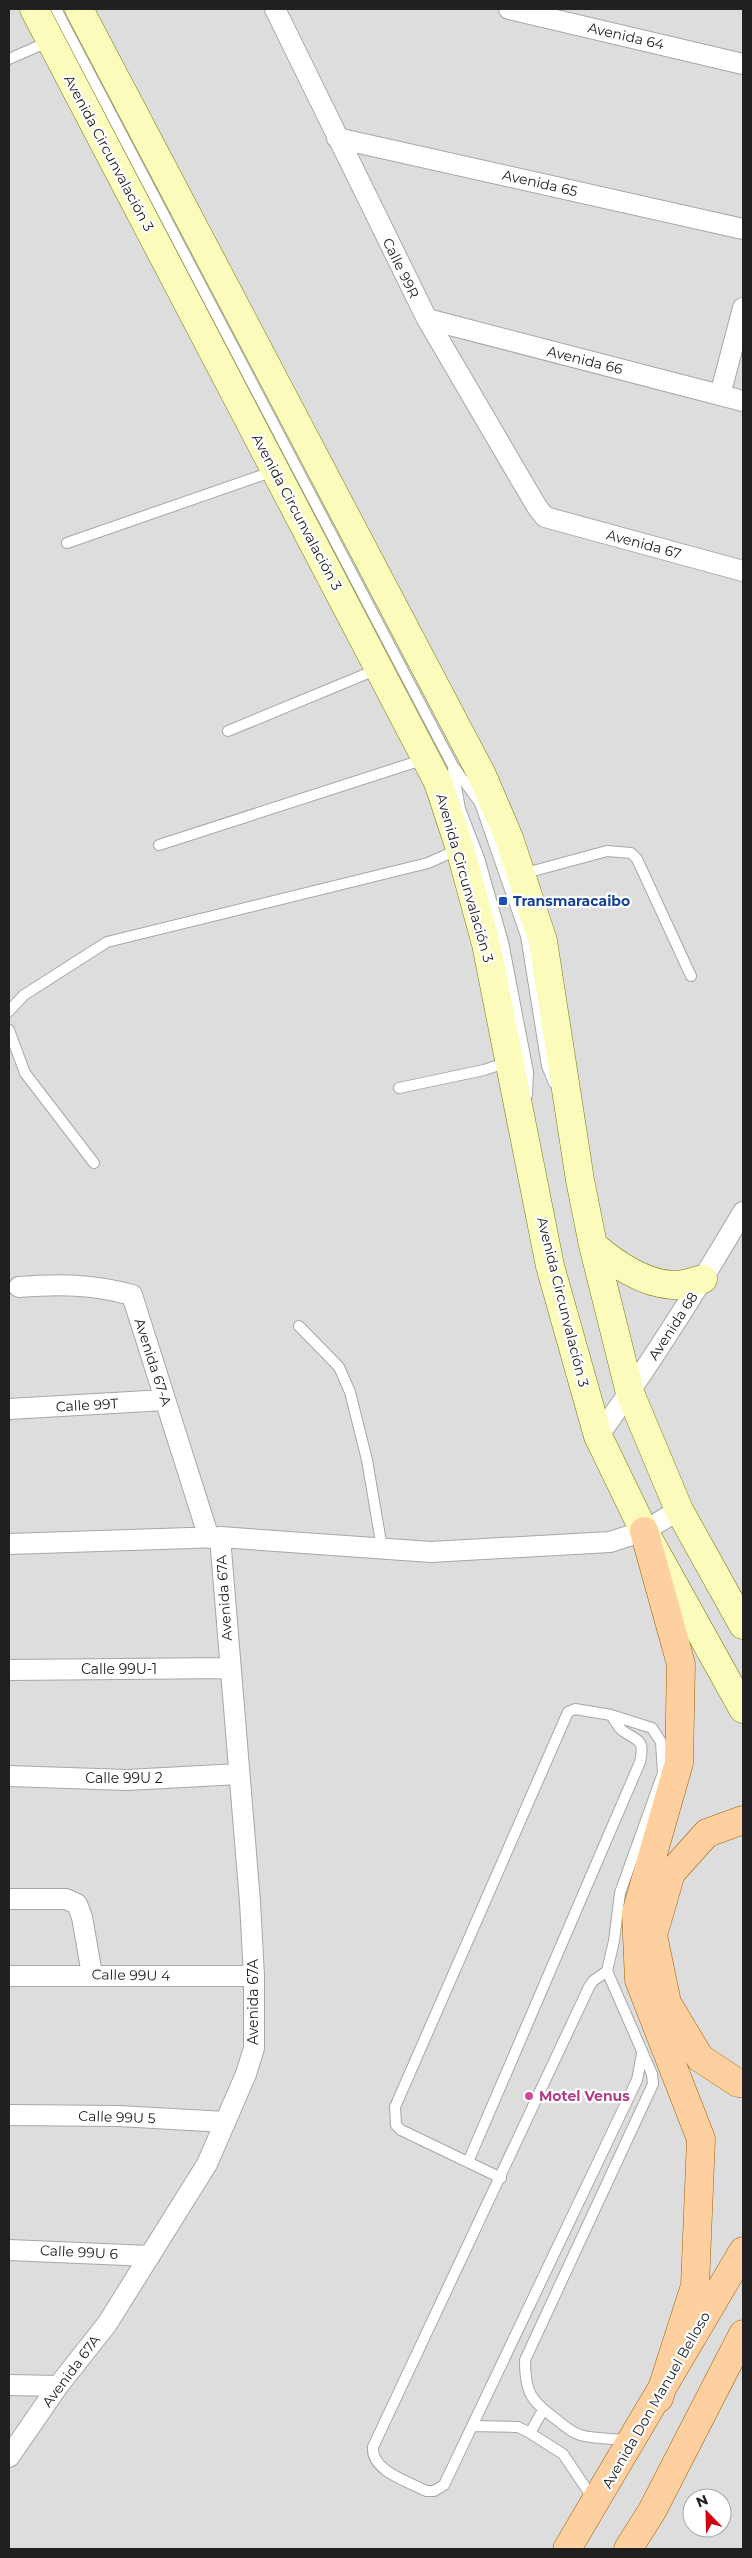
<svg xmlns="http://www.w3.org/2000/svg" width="752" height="2558" viewBox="0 0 752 2558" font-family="Montserrat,sans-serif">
	<rect width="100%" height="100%" fill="#f1ede7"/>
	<!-- residential -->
	<path fill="#dedddd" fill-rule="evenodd" d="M9,9H743V2549H9ZM692,2498H722V2528H692Z"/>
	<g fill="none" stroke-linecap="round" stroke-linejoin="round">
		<!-- service casing -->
		<g stroke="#a7a7a7" stroke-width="12">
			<path id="service" d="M56,9L453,766L480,803L526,936L547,1066L554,1083
				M9,59L50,41
				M67,543L274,471
				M228,731L378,669
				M453,770L460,809L479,858L503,942L528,1072L527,1095
				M159,845L425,759
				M522,874L607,851L631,853L637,859L691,976
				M9,1011L24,995L107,942L428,863L459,849
				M9,1030L25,1073L94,1163
				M399,1088L484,1070L508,1062
				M299,1326L339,1367L350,1392L367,1460L382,1548
				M607,1971L593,1981L589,1987L373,2447C371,2471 408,2481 426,2491H434L444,2485L637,2080L642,2054
				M468,2162L640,1762C645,1739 639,1742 623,1731C618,1728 615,1720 611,1715
				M501,2178L401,2130L396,2125L395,2107L568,1712L575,1709L611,1715L652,1728L661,1742L663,1773L620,1893L614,1941L607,1971L652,2074L653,2084L525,2360C525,2393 531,2401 557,2420C564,2426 571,2432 580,2435C595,2439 614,2439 630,2440
				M472,2426L518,2427L530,2433L563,2454L594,2500
				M530,2433L543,2410"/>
		</g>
		<!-- minor casing -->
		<g stroke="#a7a7a7" stroke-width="22">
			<path id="minor" d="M275,9L427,319L537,507L545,517L743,571
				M509,9L743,64
				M337,138L743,229
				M427,319L743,401
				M720,395L743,308
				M19,1287C60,1284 92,1284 132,1295L209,1538
				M9,1409L165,1400
				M598,1436C651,1364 698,1288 743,1212
				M9,1544L220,1537L431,1552L610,1542L644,1531L679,1510
				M9,1670L229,1668
				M9,1776L127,1780L239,1774
				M9,1899H66L77,1904L82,1917L92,1974
				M9,1976H254
				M9,2115L119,2116L225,2122
				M9,2250L150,2256
				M9,2385L58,2386
				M9,2457L58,2386L107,2324L207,2164L246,2074L254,2048V1976L250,1902L220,1537"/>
		</g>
		<!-- secondary casing -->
		<g stroke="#757c03" stroke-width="29">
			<path id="secondary" d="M34,9L438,782L460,849L486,944L550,1266L598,1436L644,1531L743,1709
				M79,9L482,775L509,838L543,941L580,1180L593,1245L630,1393L679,1510L743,1625
				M593,1245C615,1264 642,1283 672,1285C682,1286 694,1281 703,1279"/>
		</g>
		<!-- primary casing -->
		<g stroke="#9c6100" stroke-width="29">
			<path id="primary" d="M644,1531L681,1664L679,1763L636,1913L639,1980L701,2139L695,2286L659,2398
				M743,1820L707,1833L671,1873L653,1935L667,2003L700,2058L738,2083H743
				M567,2549L743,2251
				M628,2549L652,2511L743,2334"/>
		</g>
		<!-- service -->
		<use href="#service" stroke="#fff" stroke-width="10"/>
		<!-- minor -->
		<use href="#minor" stroke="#fff" stroke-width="20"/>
		<!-- secondary -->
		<use href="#secondary" stroke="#fbfbbb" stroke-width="28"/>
		<!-- primary -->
		<use href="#primary" stroke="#fed09f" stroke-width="28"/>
	</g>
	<!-- markers -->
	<rect fill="#1a4fb4" stroke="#fff" stroke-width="2" x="498" y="896" width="10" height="10" rx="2.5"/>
	<circle fill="#d1479c" stroke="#fff" stroke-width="2" cx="529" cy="2096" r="5"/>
	<g text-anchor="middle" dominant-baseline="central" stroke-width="4.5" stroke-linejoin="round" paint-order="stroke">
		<!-- street labels -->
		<g font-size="14" fill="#202020" stroke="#fff">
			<text transform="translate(626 36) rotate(13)">Avenida 64</text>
			<text transform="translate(109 153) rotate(62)">Avenida Circunvalación 3</text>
			<text transform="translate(540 183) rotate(13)">Avenida 65</text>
			<text transform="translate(401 268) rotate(64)">Calle 99R</text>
			<text transform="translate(585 360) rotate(14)">Avenida 66</text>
			<text transform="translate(297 512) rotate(62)">Avenida Circunvalación 3</text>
			<text transform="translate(644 544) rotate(15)">Avenida 67</text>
			<text transform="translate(465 878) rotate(74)">Avenida Circunvalación 3</text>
			<text transform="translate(563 1302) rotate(76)">Avenida Circunvalación 3</text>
			<text transform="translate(673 1326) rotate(-57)">Avenida 68</text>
			<text transform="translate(153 1362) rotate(72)">Avenida 67-A</text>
			<text transform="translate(87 1405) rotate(-3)">Calle 99T</text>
			<text transform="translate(224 1598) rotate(-94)">Avenida 67A</text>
			<text x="119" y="1669">Calle 99U-1</text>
			<text x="124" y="1778">Calle 99U 2</text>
			<text transform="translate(131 1975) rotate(1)">Calle 99U 4</text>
			<text transform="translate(253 2002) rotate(-90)">Avenida 67A</text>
			<text transform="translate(117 2117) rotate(2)">Calle 99U 5</text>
			<text transform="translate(79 2252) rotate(3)">Calle 99U 6</text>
			<text transform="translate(71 2371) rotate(-53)">Avenida 67A</text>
			<text transform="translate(656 2400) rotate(-60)">Avenida Don Manuel Belloso</text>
		</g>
		<!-- transit labels -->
		<g font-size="14" font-weight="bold" fill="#164399" stroke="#fff" text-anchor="start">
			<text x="513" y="901">Transmaracaibo</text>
		</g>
		<!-- hotel labels -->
		<g font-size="14" font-weight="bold" fill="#b23c85" stroke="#fff" text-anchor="start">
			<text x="539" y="2096">Motel Venus</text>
		</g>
	</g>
	<!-- border -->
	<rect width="752" height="2558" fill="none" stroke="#202020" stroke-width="20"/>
	<!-- north arrow -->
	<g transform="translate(707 2513) rotate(337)"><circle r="24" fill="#ffffff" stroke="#a6a6a6"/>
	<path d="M0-4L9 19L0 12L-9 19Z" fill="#d0000b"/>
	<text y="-8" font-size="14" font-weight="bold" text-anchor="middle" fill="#202020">N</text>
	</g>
</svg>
